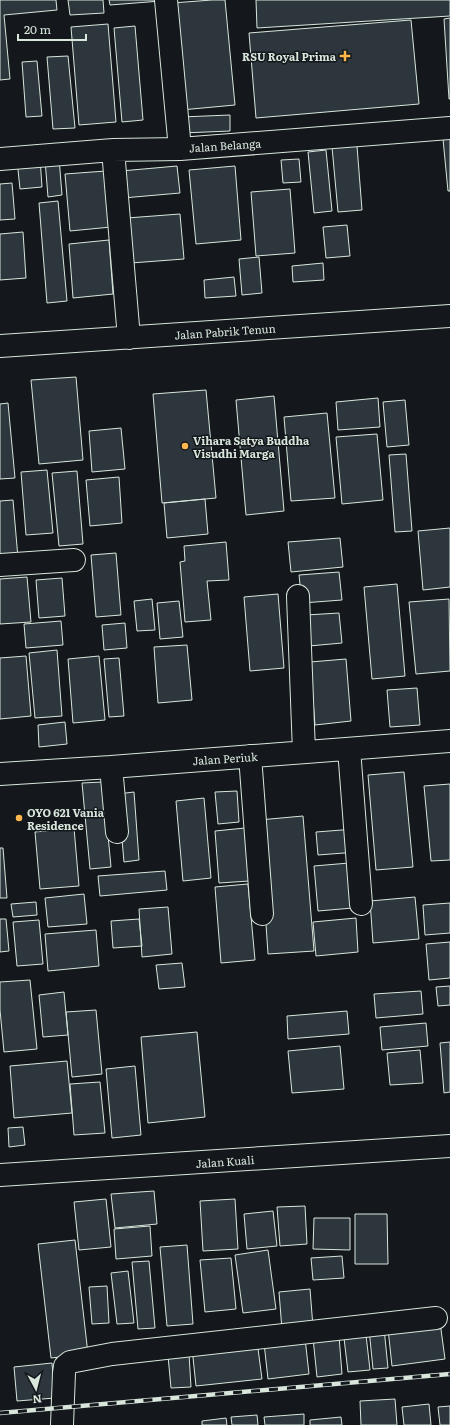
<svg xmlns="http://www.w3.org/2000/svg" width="450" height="1425" viewBox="0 0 450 1425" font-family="Literata,serif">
	<rect width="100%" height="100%" fill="#14181c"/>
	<!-- building -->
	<path fill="#2c363c" stroke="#d8e6dc" d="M0,0H56L57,10L4,15L10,79L0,80Z
		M68,0H103L104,13L70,15Z
		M109,0H161V1L110,5Z
		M212,0H225L235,105L181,110L172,3Z
		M256,0H450V16L257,28Z
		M450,18V99H449L444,19Z
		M411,20L419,104L256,118L249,33Z
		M108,24L116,122L79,125L71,27Z
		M135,26L143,120L122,122L114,28Z
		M68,56L75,128L53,129L47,57Z
		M37,61L42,116L26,117L22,62Z
		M230,115V131L182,133L181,117Z
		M450,138V191H448L443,139Z
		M357,146L362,210L338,212L332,147Z
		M326,150L332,211L314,213L308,152Z
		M40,158L42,187L20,189L17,160Z
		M59,158L62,195L48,197L45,160Z
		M299,159L301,182L283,183L281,160Z
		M177,166L180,193L123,198L121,171Z
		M235,166L241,240L196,244L189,170Z
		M106,171L111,227L70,231L65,174Z
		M12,183L15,219L0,220V184Z
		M290,189L295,253L256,256L251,192Z
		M58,201L67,301L47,303L39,203Z
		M180,214L184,259L131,263L127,218Z
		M347,225L350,256L326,258L323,227Z
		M23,232L26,278L0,280V234Z
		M109,240L113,294L73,298L69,244Z
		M259,257L262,293L242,295L239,259Z
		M323,263L324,280L293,282L292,266Z
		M234,277L236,296L205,298L204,280Z
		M76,377L83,460L39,464L31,380Z
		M206,390L216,498L162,503L153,394Z
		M274,396L284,511L246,515L236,400Z
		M378,398L380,427L338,430L336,402Z
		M405,400L409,445L387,447L383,402Z
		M8,403L15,478L0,479V404Z
		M327,413L335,498L291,501L284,417Z
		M121,428L125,469L92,472L89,431Z
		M377,434L383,500L342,504L336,437Z
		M406,454L412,531L395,532L389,455Z
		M47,470L53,533L26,535L21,472Z
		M77,471L83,544L59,546L52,473Z
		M119,477L122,523L90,526L86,480Z
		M205,499L208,534L167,538L164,503Z
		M13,500L18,558L0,559V501Z
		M450,528V587L423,590L418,531Z
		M340,538L343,567L291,572L288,542Z
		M226,542L229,580L207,581L211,620L185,622L180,562L185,561L184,546Z
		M116,553L121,615L96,617L91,555Z
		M339,572L342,600L302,603L299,575Z
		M27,577L31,622L0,624V579Z
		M62,578L65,616L39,618L36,580Z
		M397,584L405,676L372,679L364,587Z
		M278,594L284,668L250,671L244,597Z
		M152,599L155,630L137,631L134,601Z
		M449,599L450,671L416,674L409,602Z
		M179,601L183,637L160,639L157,603Z
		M339,613L342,643L309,646L306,615Z
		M61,621L63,645L26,648L24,624Z
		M125,623L127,648L104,650L102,625Z
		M187,645L192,700L158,703L154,647Z
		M57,650L62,716L35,718L29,653Z
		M26,656L31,716L0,719V658Z
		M99,656L105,720L73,723L68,659Z
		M119,658L124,716L109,717L104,659Z
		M346,659L351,721L315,725L310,662Z
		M417,688L420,725L390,727L387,690Z
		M65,722L67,744L39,747L38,725Z
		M404,772L413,867L376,870L368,775Z
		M103,782L111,867L90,869L82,783Z
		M450,784V860L431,861L424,786Z
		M237,791L239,822L218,824L215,792Z
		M134,792L139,860L124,862L118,794Z
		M204,798L211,878L183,881L176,801Z
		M303,816L314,951L268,954L259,820Z
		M74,828L79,886L40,889L35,832Z
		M245,828L249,881L219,883L215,831Z
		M355,829L357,852L318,855L316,832Z
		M0,848H3L7,898H0Z
		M349,863L353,908L318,911L314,866Z
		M165,871L167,890L100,896L98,876Z
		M248,884L255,960L221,963L215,887Z
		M84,894L87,924L48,927L45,898Z
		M415,897L419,939L373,943L370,901Z
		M36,902L37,915L13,917L11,904Z
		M450,903V933L425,935L423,905Z
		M168,907L172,954L142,957L139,909Z
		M356,918L358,952L316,956L313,922Z
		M0,919H6L9,951L0,952Z
		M139,919L142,946L113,948L111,921Z
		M39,920L43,964L17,966L13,922Z
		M96,930L99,966L48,971L45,934Z
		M450,942V978L429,980L426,944Z
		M182,963L185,987L159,989L156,965Z
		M30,980L37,1049L4,1052L0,1010V982Z
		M450,986V1005L438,1006L436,987Z
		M421,991L423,1014L376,1018L374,994Z
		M64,992L68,1035L43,1037L39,995Z
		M96,1010L102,1074L72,1077L66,1012Z
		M347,1011L349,1034L288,1039L287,1016Z
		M426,1023L428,1046L382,1050L380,1027Z
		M197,1032L205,1117L148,1123L141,1037Z
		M450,1042V1092L444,1093L440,1043Z
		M340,1046L344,1089L292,1093L288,1051Z
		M420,1050L423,1083L390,1085L387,1053Z
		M67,1061L72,1113L14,1118L10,1066Z
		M135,1066L141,1135L112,1138L106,1069Z
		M100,1082L105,1133L74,1135L70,1084Z
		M23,1127L25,1145L9,1147L8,1128Z
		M154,1191L157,1224L115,1228L111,1194Z
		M106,1199L111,1247L79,1250L74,1202Z
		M235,1199L238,1249L203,1251L200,1201Z
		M305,1206L307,1244L280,1246L277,1207Z
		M273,1211L277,1246L247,1249L244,1214Z
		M355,1214H387L388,1264H355Z
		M314,1218H350V1250L313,1249Z
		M150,1226L152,1256L116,1259L114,1229Z
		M75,1240L88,1354L51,1358L38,1244Z
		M187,1245L193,1324L167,1326L160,1247Z
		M268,1250L276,1309L243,1313L235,1255Z
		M342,1256L344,1278L313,1280L311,1258Z
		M231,1258L236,1309L205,1312L200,1260Z
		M149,1261L155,1328L138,1329L132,1262Z
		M128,1271L134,1323L117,1324L111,1273Z
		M107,1286L109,1323L92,1324L89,1287Z
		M310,1289L313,1327L282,1330L279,1292Z
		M440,1322L445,1359L392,1366L388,1329Z
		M384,1328L388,1368L373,1369L369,1329Z
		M366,1335L370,1370L348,1372L344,1338Z
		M339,1336L342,1374L317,1377L313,1338Z
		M305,1338L309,1374L268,1379L264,1343Z
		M257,1341L262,1379L196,1386L192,1348Z
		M189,1354L191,1387L171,1388L168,1356Z
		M52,1363L55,1398L17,1401L14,1367Z
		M395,1399L397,1425H361L360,1401Z
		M429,1404L431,1425H404L402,1407Z
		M450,1406V1425H440L438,1407Z
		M304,1414V1425H265L264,1417Z
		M257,1415L258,1425H232L231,1417Z
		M341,1417L342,1425H310V1420Z
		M226,1418L227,1425H202V1421Z"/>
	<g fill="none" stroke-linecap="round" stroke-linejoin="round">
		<!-- minor casing -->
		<g stroke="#d8e6dc" stroke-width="24">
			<path id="minor" d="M166,0L180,149
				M113,150L129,338
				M0,159L113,150L180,149L450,128
				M0,346L450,316
				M0,565L74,560
				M298,596L304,752
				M349,749L361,904
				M250,756L262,914
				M111,767L117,832
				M0,774L111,767L450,741
				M0,1175L450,1146
				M62,1425L64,1373L65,1366L70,1362L112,1354L436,1318"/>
		</g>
		<!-- minor -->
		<use href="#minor" stroke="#14181c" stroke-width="22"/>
		<!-- rail casing -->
		<g stroke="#d8e6dc" stroke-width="4.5">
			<path id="rail" d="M0,1413L450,1374"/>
		</g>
		<!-- rail -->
		<use href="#rail" stroke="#14181c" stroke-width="3" stroke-dasharray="9" stroke-linecap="butt"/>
	</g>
	<!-- markers -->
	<g fill="#ffb74d" stroke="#14181c" stroke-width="1.5">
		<path d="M343 50h4v4h4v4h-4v4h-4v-4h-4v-4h4z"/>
		<circle cx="185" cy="446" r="4"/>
		<circle cx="19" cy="818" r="4"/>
	</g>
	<g text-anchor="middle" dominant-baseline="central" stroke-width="3" stroke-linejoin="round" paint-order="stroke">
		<!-- poi labels -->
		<g font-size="11" font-weight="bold" fill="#d8e6dc" stroke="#14181c" text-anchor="start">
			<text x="336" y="56" text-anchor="end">RSU Royal Prima</text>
			<text x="193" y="440">Vihara Satya Buddha<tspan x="193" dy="13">Visudhi Marga</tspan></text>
			<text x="27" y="812">OYO 621 Vania<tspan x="27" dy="13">Residence</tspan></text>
		</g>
		<!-- street labels -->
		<g font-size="11" fill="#d8e6dc" stroke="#14181c">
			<text transform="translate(225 145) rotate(-4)">Jalan Belanga</text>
			<text transform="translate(225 331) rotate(-4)">Jalan Pabrik Tenun</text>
			<text transform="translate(225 758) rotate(-4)">Jalan Periuk</text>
			<text transform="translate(225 1161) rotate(-4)">Jalan Kuali</text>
		</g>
	</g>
	<!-- north arrow -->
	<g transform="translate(36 1389) rotate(173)" stroke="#14181c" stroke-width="3" paint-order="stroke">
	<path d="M0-3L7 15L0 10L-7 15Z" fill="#d8e6dc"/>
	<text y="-6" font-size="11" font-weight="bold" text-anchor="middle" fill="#d8e6dc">N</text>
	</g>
	<!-- scale -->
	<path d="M18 34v6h68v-6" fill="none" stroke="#d8e6dc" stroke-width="2"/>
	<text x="24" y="34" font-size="12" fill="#d8e6dc" stroke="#14181c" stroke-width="3" paint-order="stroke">20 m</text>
</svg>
